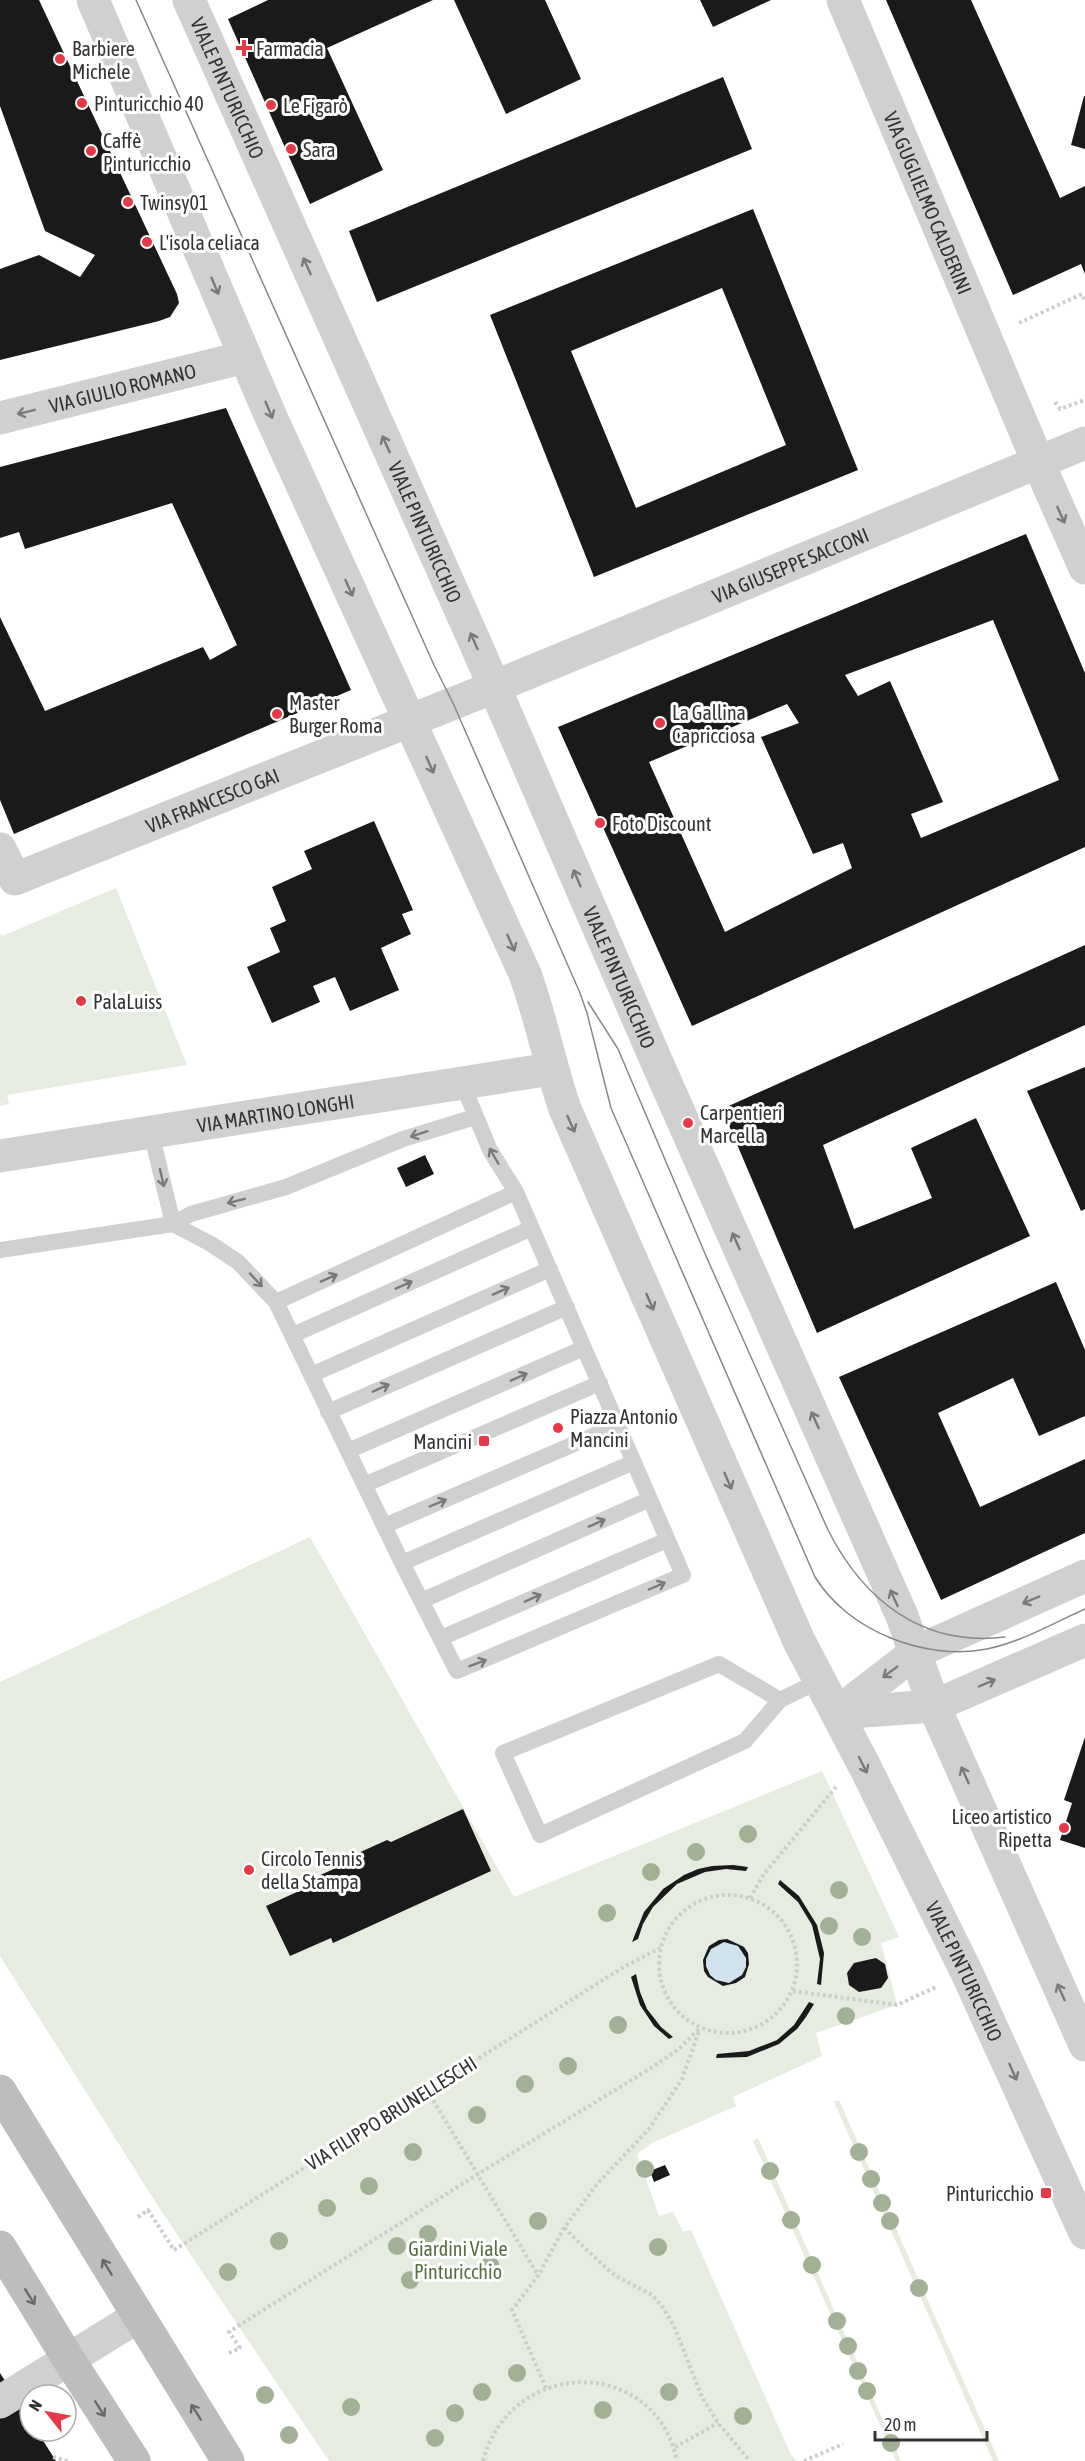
<svg xmlns="http://www.w3.org/2000/svg" width="1085" height="2461" viewBox="0 0 1085 2461" font-family="'Asap Condensed',sans-serif">
	<rect width="100%" height="100%" fill="#fff"/>
	<!-- green -->
	<path fill="#e6ecdf" d="M116,888L187,1065L7,1095L9,1104L0,1106V933L2,936Z
		M310,1537L514,1897L822,1771L899,1937L881,1943L897,2005L816,2033L822,2056L733,2097L736,2106L652,2143L637,2154L659,2216L673,2212L683,2232L691,2230L791,2455L797,2461H329L160,2209L0,1956V1682Z
		M839,2100L999,2461H993L834,2102Z
		M758,2138L901,2461H896L753,2141Z"/>
	<!-- water -->
	<path fill="#cfe2ee" d="M703 1962a23 23 0 1 1 46 0a23 23 0 1 1-46 0Z"/>
	<!-- building -->
	<path fill="#1a1a1a" fill-rule="evenodd" d="M0,0H39L177,294L179,303L170,317L159,321L0,360V269L39,255L80,277L95,255L45,231L0,106Z
		M268,0H433L327,48L383,170L310,204L228,19Z
		M454,0H545L581,79L506,114Z
		M700,0H771L713,27Z
		M886,0H971L1060,198L1085,186V274L1081,264L1013,295Z
		M723,77L752,149L377,302L349,231Z
		M1084,96H1085V149L1071,145Z
		M753,209L858,470L594,577L490,315ZM722,288L786,445L636,508L571,351Z
		M226,408L351,690L14,834L0,800V617L45,711L203,647L210,660L237,645L172,503L25,549L19,532L0,538V467Z
		M1026,534L1085,673V847L692,1026L558,727ZM993,620L1059,780L921,838L911,814L943,802L890,681L858,696L845,675ZM787,704L799,723L761,737L813,854L843,843L852,868L725,932L649,762Z
		M374,821L413,910L402,914L411,934L381,948L399,990L350,1011L335,977L313,986L320,1002L272,1023L247,967L280,952L270,928L286,921L272,887L312,869L304,851Z
		M1085,945V1025L823,1145L854,1229L932,1198L911,1148L976,1118L1030,1236L817,1333L722,1109Z
		M1085,1067V1209L1081,1211L1027,1091Z
		M425,1155L434,1174L406,1187L397,1168Z
		M1056,1282L1085,1350V1416L1039,1436L1013,1378L938,1413L980,1507L1085,1459V1533L941,1600L839,1377Z
		M1085,1737V1848L1060,1840L1072,1803L1064,1800Z
		M463,1809L491,1871L333,1943L331,1938L290,1956L266,1906L308,1887L305,1882L347,1863L345,1859L387,1840L391,1842Z
		M733,1865L748,1867L746,1871L726,1869L705,1872L677,1884L653,1907L643,1924L638,1939L632,1942L644,1912L663,1889L684,1875L698,1869L712,1866Z
		M780,1880L799,1896L817,1925L824,1953L821,1985L817,1984L820,1959L812,1925L798,1902L778,1884Z
		M727,1939L744,1947L748,1953L749,1964L745,1977L736,1983L723,1986L708,1977L704,1971L703,1960L709,1946L719,1940ZM724,1942L738,1946L746,1958V1967L742,1975L729,1983L716,1980L710,1975L706,1966V1959L711,1949Z
		M876,1958L885,1964L888,1978L881,1988L859,1992L849,1985L847,1973L854,1963Z
		M636,1974L640,1992L647,2009L661,2027L673,2037L669,2039L654,2026L640,2005L631,1977Z
		M809,2002L814,2004L806,2017L797,2029L779,2044L747,2057L716,2058L717,2054L749,2051L777,2040L794,2025Z
		M665,2165L670,2175L654,2182L650,2171Z
		M0,2373L30,2420V2431H37L56,2461H0Z"/>
	<g fill="none" stroke-linecap="round" stroke-linejoin="round">
		<!-- path -->
		<path stroke="#cdcdcd" stroke-width="4" stroke-dasharray="3 3" stroke-linecap="butt" d="M1019,323L1082,294L1085,301
			M1055,402L1060,409L1085,400
			M659 1964a69 69 0 1 1 138 0a69 69 0 1 1-138 0Z
			M750,1898L764,1874L836,1787
			M793,1991L897,2005L936,1987
			M427,2090L538,2275
			M138,2217L148,2210L174,2250L622,1968L660,1948
			M564,2228L606,2268L618,2277L652,2295L661,2305L674,2326L702,2397L718,2423L750,2461
			M229,2353L240,2348L229,2332L238,2326L478,2174L651,2068L679,2049L700,2028
			M546,2388L512,2310L538,2276L564,2228L598,2183L649,2129L682,2079L699,2031
			M675,2447L718,2423
			M53,2457L68,2461
			M483,2461C511,2356 656,2356 677,2461
			M804,2461L843,2444"/>
		<!-- service -->
		<path stroke="#d0d0d0" stroke-width="16" d="M151,1132L173,1224
			M173,1224L211,1244L238,1262L276,1302L402,1563L457,1671L683,1575L516,1192L490,1150L462,1083
			M0,1250L173,1224L191,1214L286,1187L403,1139L475,1117
			M276,1302L516,1192
			M293,1335L532,1228
			M311,1375L550,1269
			M328,1412L567,1307
			M348,1451L584,1348
			M364,1485L600,1383
			M384,1526L618,1425
			M402,1563L634,1462
			M421,1601L650,1499
			M441,1638L667,1540
			M780,1700L745,1741L540,1835L503,1753L719,1664L780,1700L819,1681"/>
		<!-- minor -->
		<g stroke="#d0d0d0" stroke-width="33">
			<path id="s1" d="M93,0L271,417L525,974C541,1018 550,1065 565,1109L799,1641L865,1767L967,1973L1085,2233"/>
			<path id="s2" d="M189,0L477,647L659,1067L902,1616L934,1706L1085,2045"/>
			<path id="s3" d="M843,0L1038,462L1085,568"/>
			<path id="s4" d="M0,418L245,357"/>
			<path id="s5" d="M0,849L15,879L494,687L1085,443"/>
			<path id="s6" d="M0,1156L551,1069"/>
			<path d="M837,1713L916,1652L1085,1576"/>
			<path d="M837,1713L934,1706L1085,1640"/>
		</g>
		<!-- tertiary -->
		<path stroke="#d0d0d0" stroke-width="33" d="M0,2402L137,2317"/>
		<!-- secondary -->
		<path stroke="#bdbdbd" stroke-width="33" d="M0,2091L228,2461
			M0,2247L69,2360L134,2461"/>
		<!-- tram -->
		<path stroke="#888" stroke-width="1.5" d="M136,0L434,665L453,703L580,993L587,1013L611,1108L815,1577C848,1631 925,1661 987,1649C1021,1642 1054,1623 1085,1609
			M588,1002L618,1049L706,1256L828,1530C864,1601 923,1647 1005,1637"/>
	</g>
	<!-- trees -->
	<g fill="#a2b095">
		<circle cx="748" cy="1834" r="9"/>
		<circle cx="696" cy="1852" r="9"/>
		<circle cx="651" cy="1872" r="9"/>
		<circle cx="839" cy="1890" r="9"/>
		<circle cx="607" cy="1913" r="9"/>
		<circle cx="829" cy="1926" r="9"/>
		<circle cx="862" cy="1937" r="9"/>
		<circle cx="846" cy="2016" r="9"/>
		<circle cx="618" cy="2025" r="9"/>
		<circle cx="568" cy="2066" r="9"/>
		<circle cx="525" cy="2084" r="9"/>
		<circle cx="477" cy="2115" r="9"/>
		<circle cx="413" cy="2152" r="9"/>
		<circle cx="859" cy="2152" r="9"/>
		<circle cx="645" cy="2169" r="9"/>
		<circle cx="770" cy="2171" r="9"/>
		<circle cx="871" cy="2179" r="9"/>
		<circle cx="369" cy="2186" r="9"/>
		<circle cx="882" cy="2203" r="9"/>
		<circle cx="327" cy="2208" r="9"/>
		<circle cx="791" cy="2220" r="9"/>
		<circle cx="538" cy="2221" r="9"/>
		<circle cx="890" cy="2221" r="9"/>
		<circle cx="428" cy="2234" r="9"/>
		<circle cx="279" cy="2241" r="9"/>
		<circle cx="397" cy="2246" r="9"/>
		<circle cx="658" cy="2247" r="9"/>
		<circle cx="490" cy="2265" r="9"/>
		<circle cx="812" cy="2265" r="9"/>
		<circle cx="228" cy="2272" r="9"/>
		<circle cx="410" cy="2280" r="9"/>
		<circle cx="919" cy="2288" r="9"/>
		<circle cx="837" cy="2321" r="9"/>
		<circle cx="848" cy="2346" r="9"/>
		<circle cx="858" cy="2371" r="9"/>
		<circle cx="517" cy="2373" r="9"/>
		<circle cx="867" cy="2391" r="9"/>
		<circle cx="482" cy="2392" r="9"/>
		<circle cx="669" cy="2392" r="9"/>
		<circle cx="265" cy="2395" r="9"/>
		<circle cx="351" cy="2407" r="9"/>
		<circle cx="603" cy="2410" r="9"/>
		<circle cx="455" cy="2413" r="9"/>
		<circle cx="743" cy="2416" r="9"/>
		<circle cx="289" cy="2435" r="9"/>
		<circle cx="435" cy="2438" r="9"/>
		<circle cx="891" cy="2443" r="9"/>
	</g>
	<!-- one-way arrows -->
	<defs><path id="oneway-shaft" d="M-6 0H5M1.5-3L5.5 0L1.5 3" fill="none" stroke-width="1.6" stroke-linecap="round" stroke-linejoin="round" transform="scale(1.5)"/></defs>
	<g stroke="#7a7a7a">
		<use href="#oneway-shaft" transform="translate(307 266) rotate(-114)"/>
		<use href="#oneway-shaft" transform="translate(215 286) rotate(67)"/>
		<use href="#oneway-shaft" transform="translate(269 410) rotate(67)"/>
		<use href="#oneway-shaft" transform="translate(26 412) rotate(166)"/>
		<use href="#oneway-shaft" transform="translate(386 444) rotate(-114)"/>
		<use href="#oneway-shaft" transform="translate(1061 515) rotate(66)"/>
		<use href="#oneway-shaft" transform="translate(349 588) rotate(66)"/>
		<use href="#oneway-shaft" transform="translate(474 641) rotate(-114)"/>
		<use href="#oneway-shaft" transform="translate(430 765) rotate(66)"/>
		<use href="#oneway-shaft" transform="translate(577 878) rotate(-113)"/>
		<use href="#oneway-shaft" transform="translate(511 943) rotate(66)"/>
		<use href="#oneway-shaft" transform="translate(571 1124) rotate(66)"/>
		<use href="#oneway-shaft" transform="translate(419 1134) rotate(162)"/>
		<use href="#oneway-shaft" transform="translate(494 1156) rotate(-120)"/>
		<use href="#oneway-shaft" transform="translate(162 1178) rotate(77)"/>
		<use href="#oneway-shaft" transform="translate(236 1201) rotate(166)"/>
		<use href="#oneway-shaft" transform="translate(736 1241) rotate(-114)"/>
		<use href="#oneway-shaft" transform="translate(329 1278) rotate(-24)"/>
		<use href="#oneway-shaft" transform="translate(256 1280) rotate(47)"/>
		<use href="#oneway-shaft" transform="translate(404 1285) rotate(-24)"/>
		<use href="#oneway-shaft" transform="translate(501 1291) rotate(-24)"/>
		<use href="#oneway-shaft" transform="translate(650 1302) rotate(66)"/>
		<use href="#oneway-shaft" transform="translate(519 1377) rotate(-24)"/>
		<use href="#oneway-shaft" transform="translate(381 1388) rotate(-24)"/>
		<use href="#oneway-shaft" transform="translate(815 1420) rotate(-114)"/>
		<use href="#oneway-shaft" transform="translate(728 1481) rotate(66)"/>
		<use href="#oneway-shaft" transform="translate(438 1503) rotate(-23)"/>
		<use href="#oneway-shaft" transform="translate(597 1523) rotate(-24)"/>
		<use href="#oneway-shaft" transform="translate(657 1586) rotate(-23)"/>
		<use href="#oneway-shaft" transform="translate(533 1598) rotate(-24)"/>
		<use href="#oneway-shaft" transform="translate(894 1598) rotate(-114)"/>
		<use href="#oneway-shaft" transform="translate(1031 1600) rotate(157)"/>
		<use href="#oneway-shaft" transform="translate(478 1663) rotate(-21)"/>
		<use href="#oneway-shaft" transform="translate(890 1672) rotate(143)"/>
		<use href="#oneway-shaft" transform="translate(987 1683) rotate(-23)"/>
		<use href="#oneway-shaft" transform="translate(863 1765) rotate(63)"/>
		<use href="#oneway-shaft" transform="translate(965 1775) rotate(-114)"/>
		<use href="#oneway-shaft" transform="translate(1061 1992) rotate(-114)"/>
		<use href="#oneway-shaft" transform="translate(1013 2072) rotate(66)"/>
	</g>
	<g stroke="#6a6a6a">
		<use href="#oneway-shaft" transform="translate(107 2267) rotate(-121)"/>
		<use href="#oneway-shaft" transform="translate(30 2297) rotate(58)"/>
		<use href="#oneway-shaft" transform="translate(100 2409) rotate(58)"/>
		<use href="#oneway-shaft" transform="translate(196 2412) rotate(-123)"/>
	</g>
	<!-- markers -->
	<g fill="#e63946" stroke="#fff" stroke-width="2">
		<path d="M241 39h6v6h6v6h-6v6h-6v-6h-6v-6h6z"/>
		<circle cx="60" cy="59" r="6"/>
		<circle cx="82" cy="103" r="6"/>
		<circle cx="271" cy="105" r="6"/>
		<circle cx="291" cy="149" r="6"/>
		<circle cx="91" cy="151" r="6"/>
		<circle cx="128" cy="202" r="6"/>
		<circle cx="147" cy="242" r="6"/>
		<circle cx="277" cy="714" r="6"/>
		<circle cx="660" cy="723" r="6"/>
		<circle cx="600" cy="823" r="6"/>
		<circle cx="81" cy="1001" r="6"/>
		<circle cx="688" cy="1123" r="6"/>
		<circle cx="558" cy="1428" r="6"/>
		<rect x="478" y="1435" width="12" height="12" rx="3"/>
		<circle cx="1064" cy="1828" r="6"/>
		<circle cx="249" cy="1870" r="6"/>
		<rect x="1040" y="2187" width="12" height="12" rx="3"/>
	</g>
	<g text-anchor="middle" dominant-baseline="central" stroke-width="6" stroke-linejoin="round" paint-order="stroke">
		<!-- poi labels -->
		<g font-size="20" fill="#333" stroke="#fff" text-anchor="start">
			<text x="72" y="48">Barbiere<tspan x="72" dy="23">Michele</tspan></text>
			<text x="256" y="48">Farmacia</text>
			<text x="94" y="103">Pinturicchio 40</text>
			<text x="283" y="105">Le Figarò</text>
			<text x="103" y="140">Caffè<tspan x="103" dy="23">Pinturicchio</tspan></text>
			<text x="303" y="149">Sara</text>
			<text x="140" y="202">Twinsy01</text>
			<text x="159" y="242">L'isola celiaca</text>
			<text x="289" y="702">Master<tspan x="289" dy="23">Burger Roma</tspan></text>
			<text x="672" y="712">La Gallina<tspan x="672" dy="23">Capricciosa</tspan></text>
			<text x="612" y="823">Foto Discount</text>
			<text x="93" y="1001">PalaLuiss</text>
			<text x="700" y="1112">Carpentieri<tspan x="700" dy="23">Marcella</tspan></text>
			<text x="570" y="1416">Piazza Antonio<tspan x="570" dy="23">Mancini</tspan></text>
			<text x="472" y="1441" text-anchor="end">Mancini</text>
			<text x="1052" y="1816" text-anchor="end">Liceo artistico<tspan x="1052" dy="23">Ripetta</tspan></text>
			<text x="261" y="1858">Circolo Tennis<tspan x="261" dy="23">della Stampa</tspan></text>
			<text x="1034" y="2193" text-anchor="end">Pinturicchio</text>
		</g>
		<!-- street labels -->
		<g font-size="20" fill="#333" stroke="#fff">
			<text stroke="none"><textPath href="#s2" startOffset="96">VIALE PINTURICCHIO</textPath></text>
			<text stroke="none"><textPath href="#s3" startOffset="220">VIA GUGLIELMO CALDERINI</textPath></text>
			<text stroke="none"><textPath href="#s4" startOffset="126">VIA GIULIO ROMANO</textPath></text>
			<text stroke="none"><textPath href="#s2" startOffset="582">VIALE PINTURICCHIO</textPath></text>
			<text stroke="none"><textPath href="#s5" startOffset="870">VIA GIUSEPPE SACCONI</textPath></text>
			<text stroke="none"><textPath href="#s5" startOffset="246">VIA FRANCESCO GAI</textPath></text>
			<text stroke="none"><textPath href="#s2" startOffset="1068">VIALE PINTURICCHIO</textPath></text>
			<text stroke="none"><textPath href="#s6" startOffset="279">VIA MARTINO LONGHI</textPath></text>
			<text stroke="none"><textPath href="#s1" startOffset="2157">VIALE PINTURICCHIO</textPath></text>
			<text transform="translate(391 2113) rotate(-32)">VIA FILIPPO BRUNELLESCHI</text>
		</g>
		<!-- park labels -->
		<g font-size="20" fill="#56703f" stroke="#fff">
			<text x="458" y="2248">Giardini Viale<tspan x="458" dy="23">Pinturicchio</tspan></text>
		</g>
	</g>
	<!-- north arrow -->
	<g transform="translate(48 2413) rotate(301)"><circle r="28" fill="#ffffff" stroke="#adadad" stroke-width="1.5"/>
	<path d="M0-4.5L10 22L0 15L-10 22Z" fill="#e63946"/>
	<text y="-9" font-size="16" font-weight="bold" text-anchor="middle" fill="#333333">N</text>
	</g>
	<!-- scale -->
	<path d="M875 2431v9h112v-9" fill="none" stroke="#333333" stroke-width="3"/>
	<text x="884" y="2431" font-size="18" fill="#333333" stroke="#ffffff" stroke-width="4.5" paint-order="stroke">20 m</text>
</svg>
